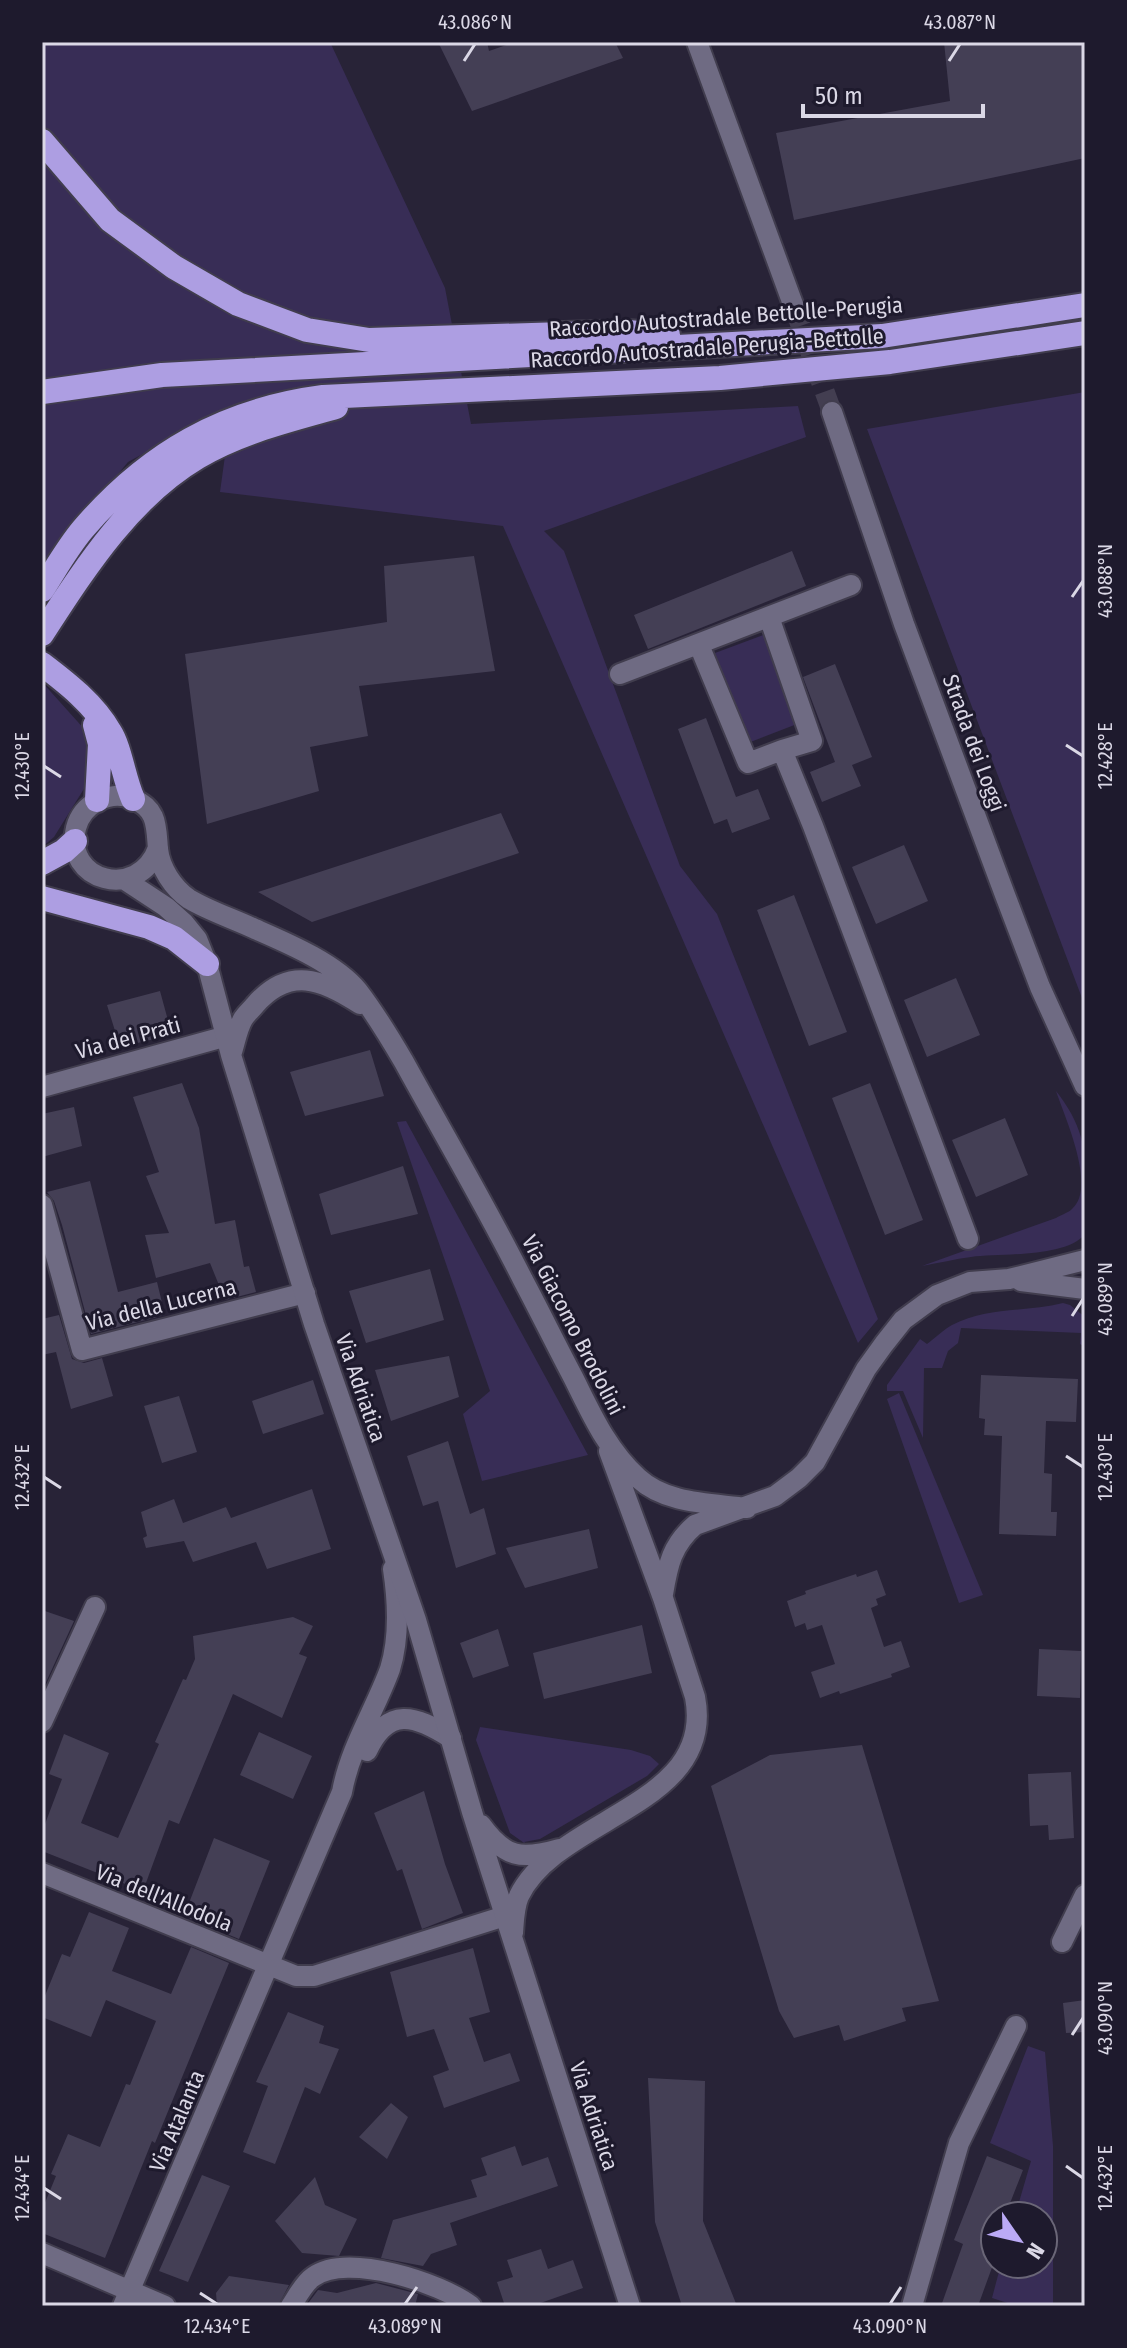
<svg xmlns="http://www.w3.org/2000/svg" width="1127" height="2348" viewBox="0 0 1127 2348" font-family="'Fira Sans Condensed',sans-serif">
	<rect width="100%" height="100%" fill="#282337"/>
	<!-- green -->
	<path fill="#382d56" d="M42,42H330L445,288L471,424L798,406L806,437L544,531L564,551L680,866L717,914L878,1319L858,1343L503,526L220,492L232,405L128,462L42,565Z
		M1085,392V1006L867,429Z
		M766,634L797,724L748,743L715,653Z
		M42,682L86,731L95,771L54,837L42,847Z
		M1056,1091C1095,1140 1085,1175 1085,1234C1066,1258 1000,1253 971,1257C955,1259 939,1263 922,1266L1056,1218C1060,1215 1068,1213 1072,1209C1097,1187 1065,1118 1056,1091Z
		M406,1121L588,1455L482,1481L463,1414L490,1391L397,1122Z
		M1063,1303L1070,1305L1085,1317V1347L1080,1344L1081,1333L961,1328L958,1343L948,1351L942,1368H924L923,1438L903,1391H887V1385L920,1339L927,1344C935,1338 943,1330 952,1325C985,1307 1027,1312 1063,1303Z
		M899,1393L983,1595L959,1603L887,1399Z
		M480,1727L631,1750L650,1756L659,1764L647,1776L540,1839L524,1842L537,1852L510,1833L476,1740Z
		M1028,2046L1045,2052L1053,2146V2306H1017L992,2298L1001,2264H1043V2216H1015L1031,2161L990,2143Z"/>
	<!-- building -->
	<path fill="#443f55" d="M438,42H487L489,51L515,42H615L623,58L472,111Z
		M944,42H1085V158L794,220L776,133L950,101Z
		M792,551L806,586L648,649L634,615Z
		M474,556L495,671L359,686L368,736L310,747L319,791L207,824L185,654L387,622L384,566Z
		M835,664L872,757L852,765L861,786L822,802L810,772L835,762L803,677Z
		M706,718L736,797L758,789L770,819L732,833L727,819L714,824L678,729Z
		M501,813L519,853L312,922L258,892Z
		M904,845L928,901L876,924L852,867Z
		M794,895L847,1032L809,1046L757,910Z
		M956,978L980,1035L927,1057L904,1000Z
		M160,991L172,1035L120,1047L107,1005Z
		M370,1050L384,1096L305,1116L290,1072Z
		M182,1083L199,1128L215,1224L235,1220L244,1267L249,1266L256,1292L225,1300L210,1263L156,1278L145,1235L169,1233L146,1176L159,1172L133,1097Z
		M870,1083L923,1220L885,1235L832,1098Z
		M74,1107L82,1146L42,1157V1114Z
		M1005,1118L1028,1175L976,1197L952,1140Z
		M403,1166L418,1214L331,1235L319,1194Z
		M90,1181L118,1292L157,1282L165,1315L91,1334L62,1225L54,1201L47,1192Z
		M430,1269L444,1320L366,1343L349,1291Z
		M59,1315L72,1359L84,1363L102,1358L113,1396L71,1409L56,1352L42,1355V1319Z
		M449,1356L459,1397L391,1421L375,1370Z
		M981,1375L1078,1379L1076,1422L1046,1421L1044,1473L1052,1474L1051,1512H1057L1056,1536L999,1534L1002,1436L984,1435L985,1419L979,1418Z
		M313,1380L324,1414L263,1434L252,1401Z
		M179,1396L197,1452L162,1463L144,1406Z
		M448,1441L470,1514L484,1508L496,1554L456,1568L438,1501L423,1506L407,1456Z
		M312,1489L331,1549L267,1569L256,1542L193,1562L184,1541L146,1548L143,1538L147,1536L141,1512L174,1499L183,1523L226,1507L231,1518Z
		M589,1529L598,1568L525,1588L506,1548Z
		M877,1570L886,1595L876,1599L878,1605L871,1608L884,1647L901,1641L910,1667L891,1674L892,1677L840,1694L839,1691L820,1698L811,1672L835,1664L822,1625L807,1630L805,1623L795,1627L787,1601L806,1594L805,1591L856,1574L857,1577Z
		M42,1610L74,1621L42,1691Z
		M293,1617L313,1626L299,1654L307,1657L282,1718L233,1694L179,1824L169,1820L143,1891L42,1851V1832L62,1779L49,1774L64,1734L109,1753L81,1823L118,1838L159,1744L155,1742L183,1679L186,1680L195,1659L193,1636Z
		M642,1625L652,1673L544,1699L533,1653Z
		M498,1629L509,1666L473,1678L460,1643Z
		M1039,1649L1081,1651L1080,1698L1037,1696Z
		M259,1732L312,1756L293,1799L240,1775Z
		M862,1745L939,2001L902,2008L906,2021L844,2041L839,2025L794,2038L779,2011L711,1786L770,1755Z
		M1071,1772L1074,1838L1049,1840L1048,1825L1030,1826L1028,1774Z
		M424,1791L445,1864L463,1913L422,1929L402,1869L397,1871L374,1813Z
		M214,1838L270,1861L239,1939L184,1916Z
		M89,1912L129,1928L112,1971L171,1994L191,1947L229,1963L155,2143L152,2141L105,2258L42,2233V2210L56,2176L51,2174L68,2134L100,2147L126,2084L130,2085L156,2021L106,2000L91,2037L42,2017V2003L62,1954L70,1957Z
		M473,1948L490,2012L469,2018L484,2062L510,2053L520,2081L444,2108L433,2076L449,2070L434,2029L407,2037L390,1972Z
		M1085,2000V2032L1066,2033L1063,2003Z
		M288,2012L324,2026L319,2043L339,2049L320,2094L305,2087L275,2164L243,2152L268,2086L256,2082Z
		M648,2078L705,2081L703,2221L737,2306H682L655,2222Z
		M391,2103L408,2117L387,2159L359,2137Z
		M515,2146L522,2166L548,2157L558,2186L450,2223L457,2245L431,2254L423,2266L381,2258L393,2220L477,2197L471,2180L487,2175L481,2158Z
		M987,2156L1023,2170L1005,2216H995V2243L989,2260L994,2262L978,2306H941L963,2244L954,2240Z
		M202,2175L230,2186L188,2282L159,2271Z
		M315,2177L325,2205L357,2219L339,2256L302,2253L275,2221Z
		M541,2249L548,2269L573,2260L583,2288L532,2306H505L497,2282L513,2277L507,2260Z
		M229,2276L289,2285L278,2306H217L216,2293Z
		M376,2283L418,2294L415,2306H306L318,2290L337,2293Z"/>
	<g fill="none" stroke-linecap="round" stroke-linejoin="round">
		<!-- secondary-tunnel -->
		<path stroke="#433e51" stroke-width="20" stroke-dasharray="20 10" stroke-linecap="butt" d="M794,307L832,412"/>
		<!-- street casing -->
		<g stroke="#413d4e" stroke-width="24">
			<path id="street" d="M769,617L812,741L782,750L813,826L968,1239
				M699,645L748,763L782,750
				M620,674L851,585
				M42,1087L227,1036
				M42,1205L82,1350L305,1293
				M42,1722L95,1607
				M367,1751C388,1706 415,1715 451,1738
				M42,1873L296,1976H314L505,1916
				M1062,1942L1085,1895
				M42,2253L165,2306
				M123,2306L342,1792C350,1748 375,1710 390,1669C400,1637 398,1602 393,1569
				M291,2306C297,2297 304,2283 313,2277C347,2252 441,2283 471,2306
				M912,2306L959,2143L1016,2026"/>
		</g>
		<!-- secondary casing -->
		<g stroke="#413d4e" stroke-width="24">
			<path id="secondary" d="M697,42L794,307
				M832,412L904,624L1005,895L1040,987L1085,1086
				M158,848C138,902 63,881 76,828C82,804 110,789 133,799C158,809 156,827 158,849C160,868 173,888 189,899C209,911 234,919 255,929C287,943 335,963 358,991C375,1013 390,1038 404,1062C444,1135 486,1206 523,1280C540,1312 556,1345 573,1377C591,1413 607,1450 638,1478C666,1504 710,1503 747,1508
				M125,880L166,907L184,923L197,939L207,964L231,1055L314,1324L416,1620L472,1812L630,2306
				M231,1055C235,1044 237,1029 243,1019C246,1014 251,1010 255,1005C289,966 322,979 360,1004
				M1021,1281L1085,1289
				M663,1594C668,1564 672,1545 695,1525L775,1496L799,1478L815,1462L866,1369L884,1344L903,1320L937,1295L970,1282L1009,1279L1085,1260
				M481,1825C505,1858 521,1860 559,1849
				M513,1933C514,1920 514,1908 519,1896C558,1816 716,1806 695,1697L663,1598L609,1451"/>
		</g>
		<!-- highway casing -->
		<g stroke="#413d4e" stroke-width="28">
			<path id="highway" d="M42,141L110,220L174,267L238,304L307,330L369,340L627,332L668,335
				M42,392L162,375L882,336L1085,305
				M42,590C55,570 67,548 83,529C148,453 224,410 323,397L720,378L890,362L1085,333
				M42,634C85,568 129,498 198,457C240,432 290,420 336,407
				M42,664C67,683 94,704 110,732C120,747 124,779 133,799
				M95,725L100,744L97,800
				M42,863L64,851L75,841
				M42,898L149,927L174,938L207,964"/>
		</g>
		<!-- street -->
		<use href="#street" stroke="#6f6b83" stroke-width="20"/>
		<!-- secondary -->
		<use href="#secondary" stroke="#6f6b83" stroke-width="20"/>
		<!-- highway -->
		<use href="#highway" stroke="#ad9ee2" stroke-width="24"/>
	</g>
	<!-- ticks -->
	<path fill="none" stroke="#dbd8e6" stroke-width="3" d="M464,61L475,44M949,61L960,44M1072,597L1083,581M1066,745L1083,756M44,766L61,777M1072,1316L1083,1299M1066,1456L1083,1467M44,1477L61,1488M1072,2035L1083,2018M1066,2166L1083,2178M44,2188L61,2199M200,2293L217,2304M405,2304L417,2287M890,2304L901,2287"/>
	<g text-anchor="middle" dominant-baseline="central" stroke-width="6" stroke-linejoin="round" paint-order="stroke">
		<!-- street labels -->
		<g font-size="22" fill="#dbd8e6" stroke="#1e1a2d">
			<text transform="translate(726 317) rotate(-4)">Raccordo Autostradale Bettolle-Perugia</text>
			<text transform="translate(707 348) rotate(-4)">Raccordo Autostradale Perugia-Bettolle</text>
			<text transform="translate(974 743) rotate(70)">Strada dei Loggi</text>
			<text transform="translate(128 1038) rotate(-15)">Via dei Prati</text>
			<text transform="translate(161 1305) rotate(-14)">Via della Lucerna</text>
			<text transform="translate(573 1325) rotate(63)">Via Giacomo Brodolini</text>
			<text transform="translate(361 1388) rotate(71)">Via Adriatica</text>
			<text transform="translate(164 1898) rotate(22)">Via dell'Allodola</text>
			<text transform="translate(594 2116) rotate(72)">Via Adriatica</text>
			<text transform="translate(177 2121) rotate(-67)">Via Atalanta</text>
		</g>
	</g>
	<!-- border -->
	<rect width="1127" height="2348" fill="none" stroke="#1e1a2d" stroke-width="88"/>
	<!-- north arrow -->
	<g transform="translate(1019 2240) rotate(124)"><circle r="38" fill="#1e1a2d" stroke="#6a6677" stroke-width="2"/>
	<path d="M0-6L14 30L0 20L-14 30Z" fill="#bbaaf6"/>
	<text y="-12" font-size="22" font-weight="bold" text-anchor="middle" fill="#dbd8e6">N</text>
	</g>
	<!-- scale -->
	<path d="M803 104v12h180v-12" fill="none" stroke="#dbd8e6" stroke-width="4"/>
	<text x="815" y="104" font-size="24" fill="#dbd8e6" stroke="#1e1a2d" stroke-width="6" paint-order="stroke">50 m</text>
	<rect x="44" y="44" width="1039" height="2260" fill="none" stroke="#dbd8e6" stroke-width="3"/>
	<g font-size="20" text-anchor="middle" fill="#dbd8e6">
		<text x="475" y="29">43.086°N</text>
		<text x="960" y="29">43.087°N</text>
		<text transform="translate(1105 581) rotate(-90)" y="7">43.088°N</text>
		<text transform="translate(1105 756) rotate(-90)" y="7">12.428°E</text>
		<text transform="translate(22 766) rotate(-90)" y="7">12.430°E</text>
		<text transform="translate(1105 1299) rotate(-90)" y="7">43.089°N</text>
		<text transform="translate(1105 1467) rotate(-90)" y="7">12.430°E</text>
		<text transform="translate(22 1477) rotate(-90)" y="7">12.432°E</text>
		<text transform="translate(1105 2018) rotate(-90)" y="7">43.090°N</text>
		<text transform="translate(1105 2178) rotate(-90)" y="7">12.432°E</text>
		<text transform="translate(22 2188) rotate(-90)" y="7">12.434°E</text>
		<text x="217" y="2333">12.434°E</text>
		<text x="405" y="2333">43.089°N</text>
		<text x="890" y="2333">43.090°N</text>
	</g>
</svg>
